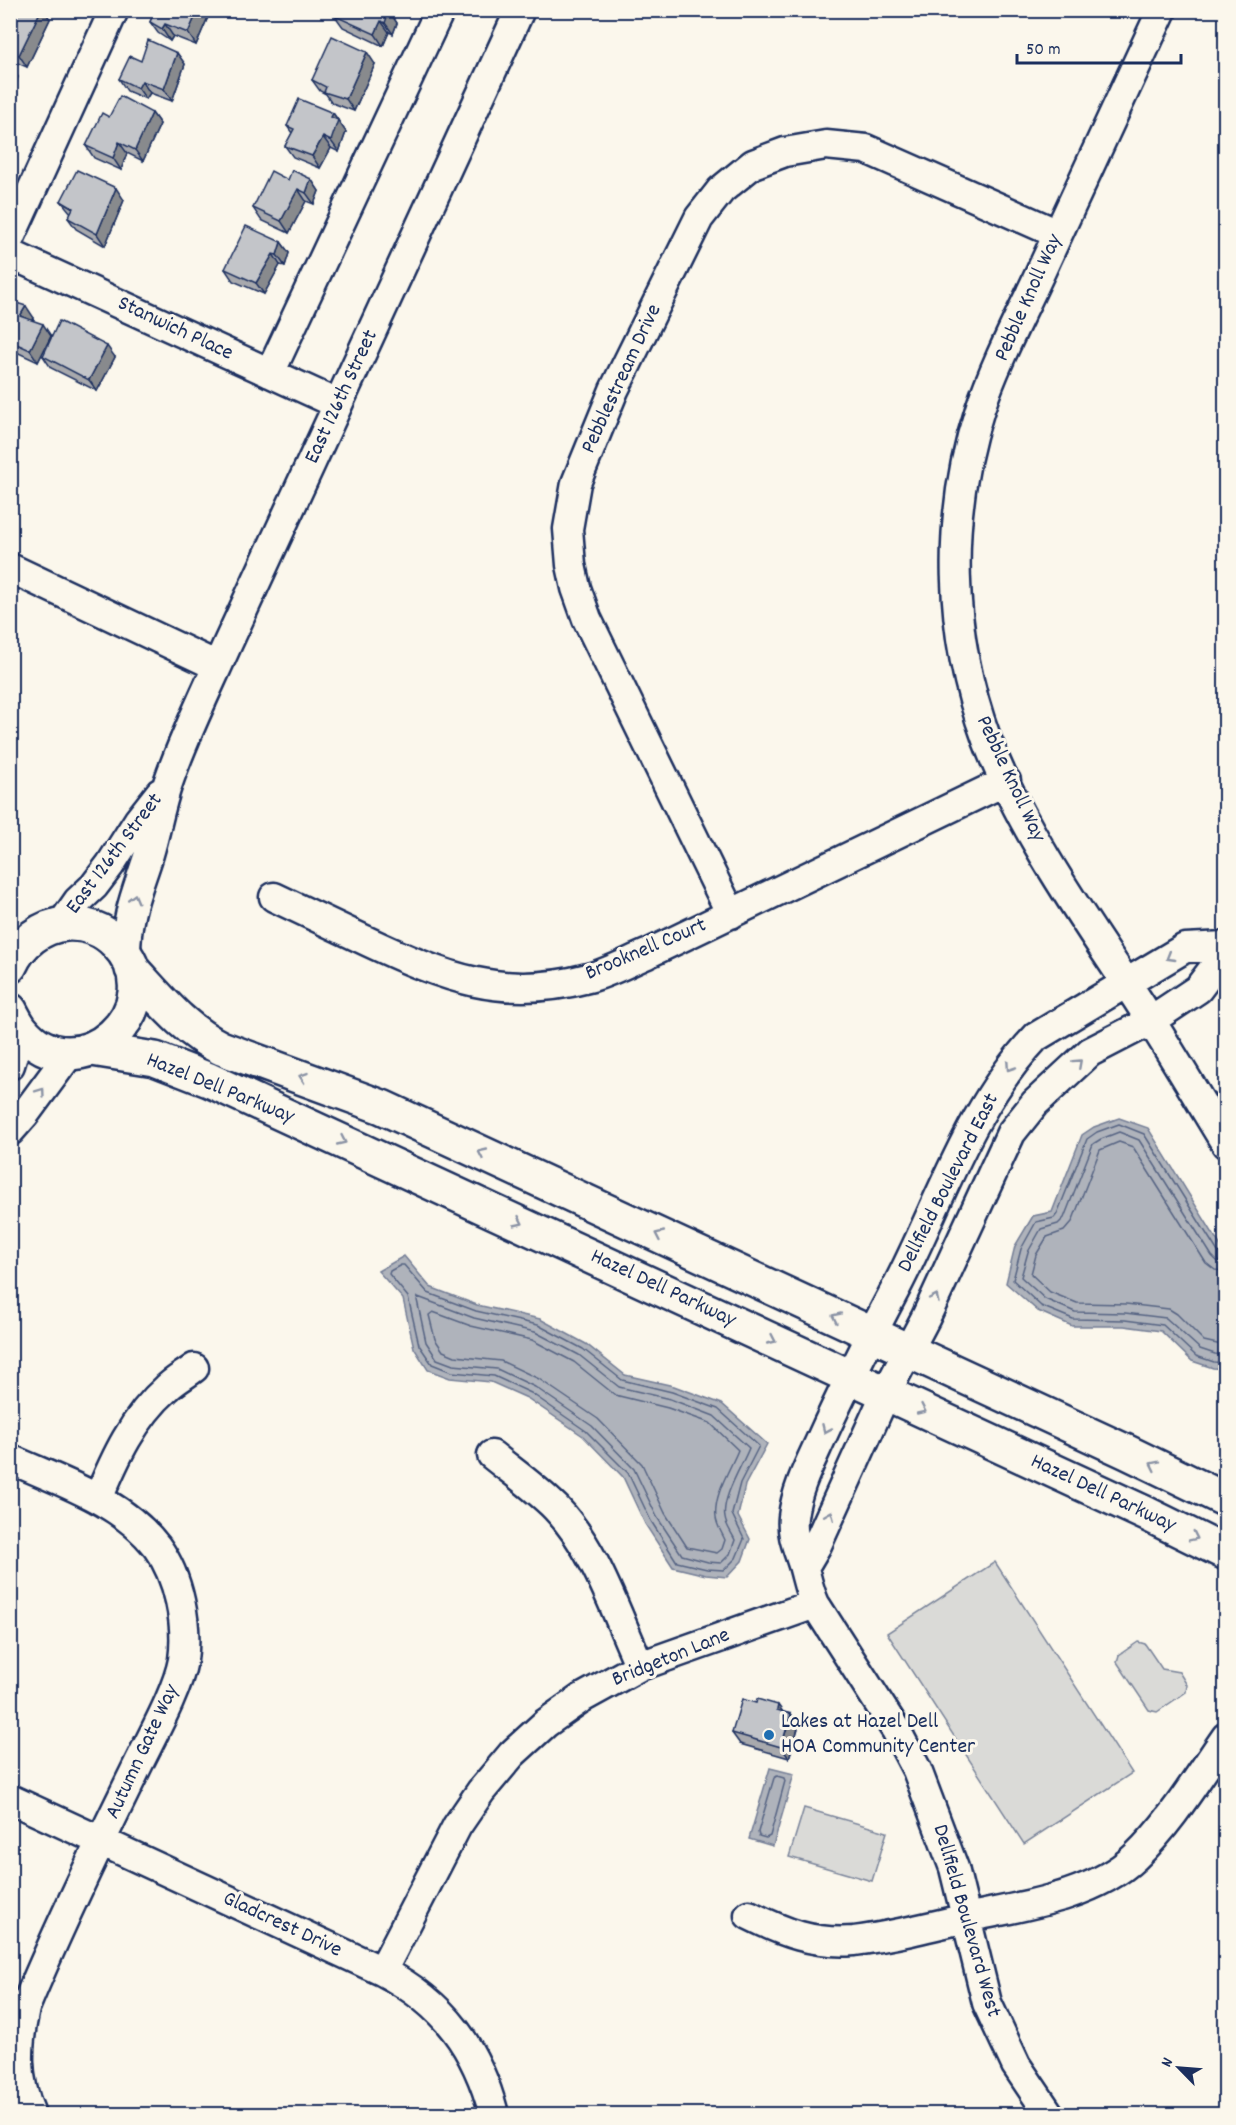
<svg xmlns="http://www.w3.org/2000/svg" width="1236" height="2125" viewBox="0 0 1236 2125" font-family="Dekko,sans-serif">
	<rect width="100%" height="100%" fill="#fbf7ec"/>
	<filter id="ink" filterUnits="userSpaceOnUse"><feTurbulence type="fractalNoise" baseFrequency=".0167" numOctaves="2"/><feDisplacementMap in="SourceGraphic" scale="12" xChannelSelector="R" yChannelSelector="G"/><feConvolveMatrix kernelMatrix="1 2 1 2 8 2 1 2 1" color-interpolation-filters="sRGB"/></filter>
	<g filter="url(#ink)">
		<!-- green -->
		<path fill="#dadad7" stroke="#7a849a" stroke-width="1.5" d="M995,1562L1132,1773L1024,1844L887,1633Z
			M1138,1642L1145,1644L1162,1669L1179,1672L1187,1685L1186,1692L1157,1712L1149,1710L1117,1662L1119,1655Z
			M804,1808L887,1832L872,1881L789,1857Z"/>
		<!-- water -->
		<path fill="#afb3bb" stroke="#747e96" stroke-width="1.5" d="M1119,1118L1148,1128L1225,1253V1369L1213,1368L1192,1361L1161,1331L1124,1326H1072L1038,1311L1006,1283L1015,1246L1033,1216L1052,1212L1082,1135L1094,1127Z
			M404,1256L430,1287L477,1305L540,1319L586,1344L625,1375L674,1386L722,1404L767,1444L745,1485L738,1516L750,1539L742,1561L727,1577L706,1575L673,1567L645,1524L623,1477L583,1436L527,1398L491,1382L450,1378L428,1370L414,1348L403,1299L378,1271Z
			M770,1768L794,1774L773,1846L749,1839Z"/>
		<g fill="none" stroke-linecap="round" stroke-linejoin="round">
			<!-- shore -->
			<path stroke="#566483" stroke-width="1.5" d="M1226,1255L1218,1252L1144,1134L1119,1124L1097,1132L1087,1139L1057,1214L1054,1218L1036,1222L1021,1249L1013,1280L1041,1306L1073,1319L1125,1320L1163,1325L1196,1356L1214,1362L1226,1363
				M1226,1262L1217,1261L1212,1256L1139,1140L1119,1132L1101,1139L1093,1144L1064,1218L1058,1224L1041,1229L1028,1252L1021,1277L1045,1299L1075,1312L1125,1313L1166,1318L1200,1349L1215,1354L1226,1355
				M401,1265H404L428,1293L476,1311L538,1325L583,1349L622,1380L672,1392L718,1409L759,1446L740,1483L732,1514L744,1539L736,1558L724,1570L707,1569L677,1562L651,1521L628,1473L586,1431L531,1393L494,1376L452,1372L432,1364L419,1345L408,1297L389,1274L390,1271Z
				M1226,1271L1215,1270L1206,1263L1133,1147L1119,1142L1100,1150L1072,1222L1064,1231L1047,1237L1036,1255L1031,1274L1050,1292L1077,1303L1126,1304L1169,1309L1177,1314L1204,1341L1226,1346
				M418,1297L474,1318L535,1332L579,1355L619,1387L670,1399L714,1416L749,1448C742,1466 721,1498 725,1518C726,1526 732,1533 735,1540L730,1554L721,1563L708,1562L682,1555L657,1517L634,1469L592,1426L535,1387L497,1369L453,1365L437,1359L426,1342L417,1300Z
				M433,1312L471,1326L532,1340L574,1362L615,1395L668,1408L710,1423L738,1450C730,1470 713,1495 716,1518C717,1526 722,1533 725,1540L722,1549L717,1553L687,1547L665,1513L642,1464L598,1419L539,1379L501,1361L455,1356L443,1351L435,1339L429,1315Z
				M777,1776L784,1778L785,1781L770,1836L766,1838L759,1836L758,1832L774,1778Z"/>
			<!-- minor casing -->
			<g stroke="#1b2f5e" stroke-width="33">
				<path id="minor" d="M1162,10C1123,94 1084,177 1046,260C1025,307 996,360 980,409C945,516 948,635 987,740C1019,825 1077,909 1127,984C1162,1036 1193,1090 1226,1144
					M10,238L114,10
					M10,254L338,404
					M270,373L440,10
					M10,568L217,666
					M274,897C306,912 337,927 369,942C444,977 503,1001 588,978C608,973 628,962 647,954L1006,781
					M731,914L587,619L576,588L571,565L568,529L576,483L614,390L699,218L721,190L753,164L785,152L826,145L866,149L1058,234
					M62,924L78,901L94,886L110,865L138,821L160,793
					M126,955C126,913 137,892 149,854C156,831 160,806 168,783C184,736 207,690 227,645L520,10
					M10,1065L21,1029
					M10,1131L25,1114L70,1053
					M492,1455C513,1472 536,1488 556,1508C597,1551 615,1612 640,1666
					M10,1459C61,1482 122,1501 157,1547C179,1577 188,1624 183,1660C177,1693 149,1741 134,1773C96,1850 58,1928 25,2008C17,2045 15,2079 31,2114
					M98,1499C115,1458 133,1418 167,1388C175,1380 185,1375 194,1368
					M804,1567L817,1545L886,1393L926,1317L1011,1133L1035,1103L1090,1052L1150,1021L1198,989L1226,952
					M10,1799L382,1971C445,2004 476,2047 494,2114
					M749,1915C785,1933 813,1944 854,1941C892,1936 929,1927 966,1918C1021,1906 1093,1897 1135,1857C1171,1823 1198,1777 1226,1737
					M382,1971L457,1826L481,1791L512,1754L546,1723L580,1699L640,1666L815,1604
					M1049,2114L1016,2065L987,2003L954,1868L917,1770L896,1730L815,1604C809,1591 807,1579 803,1565C798,1549 791,1535 793,1517C796,1490 809,1465 820,1441C844,1388 870,1337 897,1286C941,1201 969,1108 1036,1037L1185,948L1226,946"/>
			</g>
			<!-- major casing -->
			<g stroke="#1b2f5e" stroke-width="38">
				<path id="major" d="M10,966C20,943 41,926 66,924C84,923 103,929 116,943C178,1006 76,1096 22,1030C17,1024 14,1017 10,1010
					M132,969C160,999 184,1030 221,1048L382,1107L1127,1452L1226,1500
					M92,1049L155,1059L209,1080L1147,1514L1226,1553"/>
			</g>
			<!-- minor -->
			<use href="#minor" stroke="#fbf7ec" stroke-width="28"/>
			<!-- major -->
			<use href="#major" stroke="#fbf7ec" stroke-width="33"/>
		</g>
		<!-- wall -->
		<path fill="#a8a9ad" stroke="#1b2f5e" stroke-width="1.5" d="M10,10L50,19L27,67L10,60Z
			M155,10H211L196,45L173,36L170,41L158,33L150,22Z
			M391,14L397,23L393,34L389,32L383,46L343,27L335,16Z
			M177,53L185,64L172,101L150,93L146,99L127,91L119,79L141,61Z
			M375,64L354,111L332,103L326,94L320,91L312,80Z
			M152,113L160,124L143,161L127,153L121,170L94,158L86,146L109,117Z
			M333,113L346,132L339,152L331,148L320,168L293,157L285,146L292,133L287,126Z
			M311,179L319,191L314,204L306,201L289,233L261,220L253,208L288,180Z
			M124,200L105,246L76,229L68,218L71,213L61,201Z
			M281,242L289,253L285,266L280,265L264,294L233,281L225,269Z
			M10,301L34,318L32,321L51,336L38,362L10,349Z
			M43,356L115,357L97,391L51,368Z
			M783,1712L791,1714L799,1725L789,1758L740,1744L732,1733Z"/>
		<!-- shaded-wall -->
		<path fill="#888a8d" stroke="#1b2f5e" stroke-width="1.5" d="M41,10H44L50,19L27,67L19,55Z
			M198,10H211L196,45L188,33Z
			M384,10H392L391,14L397,23L393,34L385,23Z
			M381,21L389,32L383,46L375,34Z
			M165,24L173,36L170,41L162,29Z
			M367,52L375,64L354,111L346,99Z
			M177,53L185,64L172,101L164,89Z
			M10,66L18,77L10,105Z
			M142,81L150,93L146,99L138,88Z
			M152,113L160,124L143,161L135,150Z
			M333,113L346,132L339,152L331,141V117Z
			M323,137L331,148L320,168L312,156Z
			M119,142L127,153L121,170L113,158Z
			M311,179L319,191L314,204L306,193Z
			M116,188L124,200L105,246L97,234Z
			M298,189L306,201L289,233L281,221Z
			M281,242L289,253L285,266L277,255Z
			M273,254L280,265L264,294L256,283Z
			M26,306L34,318L28,328L20,316Z
			M43,324L51,336L38,362L30,350Z
			M107,346L115,357L97,391L89,380Z
			M778,1705L786,1716L777,1710Z
			M791,1714L799,1725L789,1758L781,1747Z"/>
		<!-- building -->
		<path fill="#c3c5c9" stroke="#1b2f5e" stroke-width="1.5" d="M10,10H41L19,55L10,52Z
			M155,10H198L188,33L165,24L162,29L150,22Z
			M338,10H387L389,11L385,23L381,21L375,34L335,16Z
			M332,36L367,52L346,99L324,92L326,87L312,80Z
			M148,40L177,53L164,89L142,81L138,88L119,79L130,56L141,61Z
			M120,96L152,113L135,150L119,142L113,158L86,146L102,113L109,117Z
			M299,99L333,113L331,117L338,120L331,141L323,137L312,156L285,146L294,129L287,126Z
			M77,170L116,188L97,234L68,218L73,208L61,201Z
			M292,170L311,179L306,193L298,189L281,221L253,208L271,171L288,180Z
			M246,226L281,242L277,255L273,254L256,283L225,269Z
			M10,301L26,306L20,316L43,324L30,350L10,341Z
			M59,321L107,346L89,380L43,356Z
			M742,1699L756,1703L757,1699L778,1705L777,1710L791,1714L781,1747L732,1733Z"/>
		<!-- one-way arrows -->
		<defs><path id="oneway-chevron" d="M-2-3.5L2.5 0L-2 3.5" fill="none" stroke-width="1.6" stroke-linecap="round" stroke-linejoin="round" transform="scale(1.5)"/></defs>
		<g stroke="#8b93a5">
			<use href="#oneway-chevron" transform="translate(134 898) rotate(-75)"/>
			<use href="#oneway-chevron" transform="translate(1170 957) rotate(149)"/>
			<use href="#oneway-chevron" transform="translate(1078 1063) rotate(-42)"/>
			<use href="#oneway-chevron" transform="translate(1010 1067) rotate(124)"/>
			<use href="#oneway-chevron" transform="translate(303 1077) rotate(-161)"/>
			<use href="#oneway-chevron" transform="translate(41 1092) rotate(-54)"/>
			<use href="#oneway-chevron" transform="translate(342 1141) rotate(25)"/>
			<use href="#oneway-chevron" transform="translate(482 1153) rotate(-155)"/>
			<use href="#oneway-chevron" transform="translate(519 1222) rotate(25)"/>
			<use href="#oneway-chevron" transform="translate(659 1235) rotate(-155)"/>
			<use href="#oneway-chevron" transform="translate(935 1298) rotate(-65)"/>
			<use href="#oneway-chevron" transform="translate(836 1317) rotate(-155)"/>
			<use href="#oneway-chevron" transform="translate(772 1340) rotate(25)"/>
			<use href="#oneway-chevron" transform="translate(922 1410) rotate(25)"/>
			<use href="#oneway-chevron" transform="translate(826 1429) rotate(114)"/>
			<use href="#oneway-chevron" transform="translate(1154 1465) rotate(-154)"/>
			<use href="#oneway-chevron" transform="translate(830 1515) rotate(-67)"/>
			<use href="#oneway-chevron" transform="translate(1194 1537) rotate(26)"/>
		</g>
	</g>
	<!-- markers -->
	<circle fill="#1f6fb2" stroke="#fbf7ec" stroke-width="2" cx="769" cy="1735" r="6"/>
	<g text-anchor="middle" dominant-baseline="central" stroke-width="6" stroke-linejoin="round" paint-order="stroke">
		<!-- street labels -->
		<g font-size="22" fill="#1b2f5e" stroke="#fbf7ec">
			<text transform="translate(1029 298) rotate(-66)">Pebble Knoll Way</text>
			<text transform="translate(175 329) rotate(25)">Stanwich Place</text>
			<text transform="translate(622 379) rotate(-65)">Pebblestream Drive</text>
			<text transform="translate(342 397) rotate(-65)">East 126th Street</text>
			<text transform="translate(1010 779) rotate(65)">Pebble Knoll Way</text>
			<text transform="translate(115 854) rotate(-53)">East 126th Street</text>
			<text transform="translate(646 950) rotate(-23)">Brooknell Court</text>
			<text transform="translate(220 1089) rotate(22)">Hazel Dell Parkway</text>
			<text transform="translate(949 1183) rotate(-63)">Dellfield Boulevard East</text>
			<text transform="translate(663 1289) rotate(25)">Hazel Dell Parkway</text>
			<text transform="translate(1103 1494) rotate(25)">Hazel Dell Parkway</text>
			<text transform="translate(671 1658) rotate(-22)">Bridgeton Lane</text>
			<text transform="translate(143 1752) rotate(-65)">Autumn Gate Way</text>
			<text transform="translate(966 1921) rotate(74)">Dellfield Boulevard West</text>
			<text transform="translate(282 1925) rotate(25)">Gladcrest Drive</text>
		</g>
		<!-- poi labels -->
		<g font-size="22" fill="#1b2f5e" stroke="#fbf7ec" text-anchor="start">
			<text x="781" y="1722">Lakes at Hazel Dell<tspan x="781" dy="25">HOA Community Center</tspan></text>
		</g>
	</g>
	<!-- margin -->
	<rect width="1236" height="2125" fill="none" stroke="#fbf7ec" stroke-width="36"/>
	<rect x="18" y="18" width="1200" height="2089" fill="none" stroke="#1b2f5e" stroke-width="2" filter="url(#ink)"/>
	<!-- north arrow -->
	<g transform="translate(1179 2068) rotate(295)" stroke="#fbf7ec" stroke-width="4.5" paint-order="stroke">
	<path d="M0-4.5L10 22L0 15L-10 22Z" fill="#1b2f5e"/>
	<text y="-9" font-size="16" font-weight="bold" text-anchor="middle" fill="#1b2f5e">N</text>
	</g>
	<!-- scale -->
	<path d="M1017 54v9h164v-9" fill="none" stroke="#1b2f5e" stroke-width="3"/>
	<text x="1026" y="54" font-size="18" fill="#1b2f5e" stroke="#fbf7ec" stroke-width="4.5" paint-order="stroke">50 m</text>
</svg>
